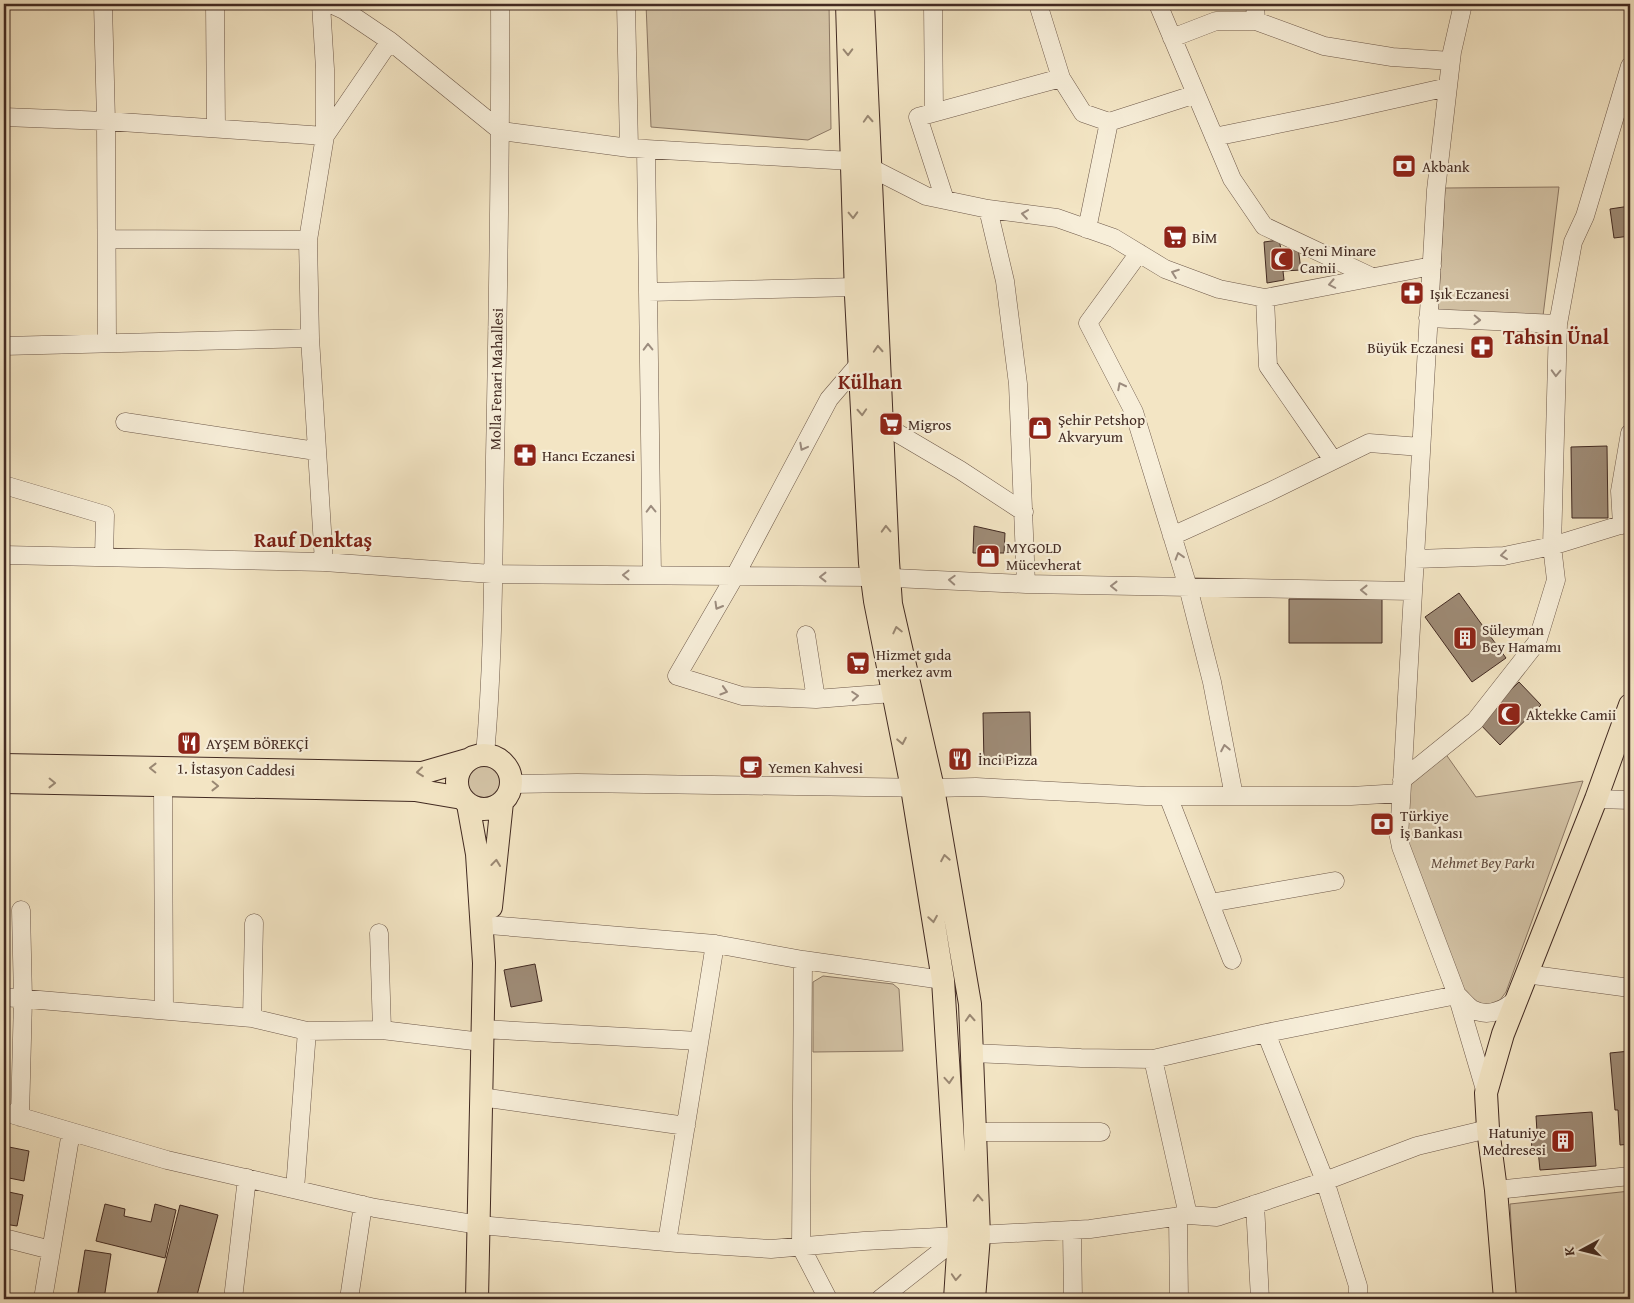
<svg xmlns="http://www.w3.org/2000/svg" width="1634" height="1303" viewBox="0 0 1634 1303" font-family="'Gentium Book Plus',serif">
	<rect width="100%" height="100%" fill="#f3e5c4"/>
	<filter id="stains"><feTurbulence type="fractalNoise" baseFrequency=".004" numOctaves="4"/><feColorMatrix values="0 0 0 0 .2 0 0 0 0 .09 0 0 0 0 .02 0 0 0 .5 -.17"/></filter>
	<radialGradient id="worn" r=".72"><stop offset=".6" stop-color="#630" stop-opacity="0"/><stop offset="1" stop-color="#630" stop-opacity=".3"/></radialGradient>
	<!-- green -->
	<path fill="#d5c5a8" stroke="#8c7865" d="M646,4H829L831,129L808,140L651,127Z
		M1559,187L1543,316L1438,311L1445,188Z
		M1445,753L1476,797L1583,781L1506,992L1500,1000L1484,1006L1465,998L1403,835L1407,783Z
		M465 783a18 18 0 1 1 36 0a18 18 0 1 1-36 0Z
		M823,976L893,984L899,989L903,1051L813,1052V982Z
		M1630,1191V1299H1515L1510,1204Z"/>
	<!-- building -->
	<path fill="#9e8b76" stroke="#422a22" d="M1630,206V236L1614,238L1610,209Z
		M1279,240L1281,249L1298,247L1301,270L1283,271L1284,280L1267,283L1264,242Z
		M1607,446L1608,518H1572L1571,447Z
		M974,526L1005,533L1004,553H973Z
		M1459,593L1506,658L1472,682L1425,617Z
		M1289,599H1382V643H1289Z
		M1519,682L1541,705L1500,745L1478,722Z
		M1030,712L1031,763L984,764L983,713Z
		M535,964L542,1001L511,1007L504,970Z
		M1630,1051V1144L1620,1145L1618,1110H1615L1610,1053Z
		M1592,1112L1596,1166L1540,1170L1538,1150L1532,1151L1531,1133L1537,1132L1536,1116Z
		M4,1146L29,1151L24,1181L4,1177Z
		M4,1191L23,1195L17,1226L4,1224Z
		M105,1204L125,1209L124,1216L151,1222L155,1204L176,1210L165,1258L96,1241Z
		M180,1205L218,1215L196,1299H156Z
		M85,1250L111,1254L104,1299H77Z"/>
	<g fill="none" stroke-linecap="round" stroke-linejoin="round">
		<!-- minor casing -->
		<g stroke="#6e594a" stroke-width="19">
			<path id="minor" d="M103,4L106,121L107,343
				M215,4L216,128
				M331,4L344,10L390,41L501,131L629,148L851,161L871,168L926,196L988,209L1057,218L1114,238L1165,269L1219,289L1265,298L1432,266
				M626,4L629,148
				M933,4L934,112
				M1038,4L1061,78L1083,113L1109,122
				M1158,4L1232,179L1264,226L1372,277
				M1255,4L1256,21
				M1463,4L1452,52L1436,190L1399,837L1401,847L1457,995L1486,1093
				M1172,38L1216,21H1256L1324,46L1392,57L1451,61
				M4,117L106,121L325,136V69L321,4
				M1214,137L1337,112L1448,87
				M646,149L652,575
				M945,200L918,117L1061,78
				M988,209L1005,281L1018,384L1026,584
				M1087,229L1109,122L1196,94
				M107,239L308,240
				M1139,253L1088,323L1134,412L1188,587L1212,682L1234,796
				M648,292L856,287
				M1265,298L1268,366L1333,460
				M1428,318L1558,324
				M4,346L310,338
				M859,364L829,399L735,576L677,676L742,696L816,699L906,692
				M125,422L316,451
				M882,424L960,470L1024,512
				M4,485L105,515L104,557
				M1622,525L1620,491L1630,433
				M1172,536L1269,492L1369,443L1421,447
				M4,555L324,562L492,574L872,577L1026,584L1413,591
				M1415,559L1504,556L1552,546L1630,522
				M324,562L310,338L308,240L325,136L390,41
				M806,635L816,699
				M485,755C494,656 493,556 495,457C498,306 501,155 500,4
				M1402,780L1475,721L1537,642L1556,580L1552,546L1558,324L1573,242L1585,216L1630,66
				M511,784L577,783L933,788L976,787L1146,796H1351L1401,793
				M163,785L164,1010
				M1168,796L1232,960
				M1596,799L1630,800
				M1210,903L1335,881
				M489,925L715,944L803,960L943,980
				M379,933L382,1030
				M803,960L801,1247L828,1299
				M1526,974L1630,988
				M4,997L252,1018L307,1031L382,1030L482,1042
				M252,1018L254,923
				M482,1029L699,1041
				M1266,1033L1325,1181L1358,1286V1299
				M972,1053L1081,1058L1153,1059L1266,1033L1457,995C1462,999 1467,1006 1472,1009C1488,1018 1505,1010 1516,999
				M1153,1059L1188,1215
				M481,1097L686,1126
				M4,1112L167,1160L375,1208L479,1225L677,1243L771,1249L864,1241L1090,1229L1188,1215L1217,1217L1325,1181L1417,1146L1488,1129
				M20,1117L23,999L21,910
				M975,1132H1101
				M295,1189L307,1031
				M1496,1190L1630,1176
				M1255,1204L1260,1299
				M1178,1216L1179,1299
				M1072,1230L1073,1299
				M4,1238L51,1250
				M667,1242L715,944
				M43,1299L71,1132
				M233,1299L247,1178
				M349,1299L363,1205
				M880,1299L959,1237"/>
		</g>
		<!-- major casing -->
		<g stroke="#422a22" stroke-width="24">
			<path id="major" d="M847,4L856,296L870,563L875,601L912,788L943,980L959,1237L955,1299
				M863,4L888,561L891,604L933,788L970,1004L979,1236L974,1299
				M457 782a27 27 0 1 1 54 0a27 27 0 1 1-54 0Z
				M4,765L422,773L467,760
				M4,782L415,790L462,798
				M468,804L477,854L484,963L477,1299
				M491,907L502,802
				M1505,1299L1496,1190L1488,1129L1486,1093L1503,1034L1596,799L1630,705"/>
		</g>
		<!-- minor -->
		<use href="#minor" stroke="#f7eed9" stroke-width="18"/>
		<!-- major -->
		<use href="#major" stroke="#f3e5c4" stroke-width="22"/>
	</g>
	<!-- one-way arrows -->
	<defs><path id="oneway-chevron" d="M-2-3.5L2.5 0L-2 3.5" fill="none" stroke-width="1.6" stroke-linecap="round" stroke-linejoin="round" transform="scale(1.25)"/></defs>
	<g stroke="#9a8873">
		<use href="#oneway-chevron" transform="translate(848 52) rotate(89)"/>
		<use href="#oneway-chevron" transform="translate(868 119) rotate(-93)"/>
		<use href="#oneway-chevron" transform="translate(853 215) rotate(88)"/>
		<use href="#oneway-chevron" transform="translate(878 349) rotate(-93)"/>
		<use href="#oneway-chevron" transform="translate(862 412) rotate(87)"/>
		<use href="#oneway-chevron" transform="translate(886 529) rotate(-92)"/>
		<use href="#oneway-chevron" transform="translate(897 630) rotate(-103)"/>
		<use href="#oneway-chevron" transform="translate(902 741) rotate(79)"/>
		<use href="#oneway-chevron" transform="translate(153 768) rotate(-179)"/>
		<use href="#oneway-chevron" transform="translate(420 772) rotate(174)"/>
		<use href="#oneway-chevron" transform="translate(52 783) rotate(1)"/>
		<use href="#oneway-chevron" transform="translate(215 786) rotate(1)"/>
		<use href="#oneway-chevron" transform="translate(945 858) rotate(-100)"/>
		<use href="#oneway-chevron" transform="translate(496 863) rotate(-84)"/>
		<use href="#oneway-chevron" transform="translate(933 919) rotate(81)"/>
		<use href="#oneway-chevron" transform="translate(970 1018) rotate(-93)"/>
		<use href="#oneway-chevron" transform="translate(949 1080) rotate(86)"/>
		<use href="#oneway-chevron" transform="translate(978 1198) rotate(-92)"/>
		<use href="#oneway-chevron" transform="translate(956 1277) rotate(94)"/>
	</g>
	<g stroke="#9c8c7e">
		<use href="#oneway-chevron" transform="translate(1025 214) rotate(-172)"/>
		<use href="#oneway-chevron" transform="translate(1175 273) rotate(-160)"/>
		<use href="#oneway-chevron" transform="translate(1332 284) rotate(169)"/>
		<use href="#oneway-chevron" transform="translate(1477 320) rotate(2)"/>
		<use href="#oneway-chevron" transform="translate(648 347) rotate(-91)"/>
		<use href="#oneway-chevron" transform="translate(1556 373) rotate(92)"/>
		<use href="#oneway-chevron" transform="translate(1121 386) rotate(-117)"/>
		<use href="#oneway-chevron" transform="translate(803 447) rotate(118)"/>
		<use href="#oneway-chevron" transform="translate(651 509) rotate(-91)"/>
		<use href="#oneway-chevron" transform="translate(1504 555) rotate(173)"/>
		<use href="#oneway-chevron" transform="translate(1179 556) rotate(-107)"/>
		<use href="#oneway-chevron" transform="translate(626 575) rotate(-179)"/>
		<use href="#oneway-chevron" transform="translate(823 577) rotate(-180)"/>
		<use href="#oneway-chevron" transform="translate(952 580) rotate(-177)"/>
		<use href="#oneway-chevron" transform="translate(1114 586) rotate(-179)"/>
		<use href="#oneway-chevron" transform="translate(1364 590) rotate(-179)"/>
		<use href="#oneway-chevron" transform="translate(718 606) rotate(120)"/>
		<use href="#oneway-chevron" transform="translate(724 691) rotate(17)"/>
		<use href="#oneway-chevron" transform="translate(855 696) rotate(-4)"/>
		<use href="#oneway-chevron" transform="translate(1225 748) rotate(-101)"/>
	</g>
	<!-- icons -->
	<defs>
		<g id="bank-square" transform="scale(1.25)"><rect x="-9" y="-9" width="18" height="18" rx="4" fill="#8f2418" stroke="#f7eed9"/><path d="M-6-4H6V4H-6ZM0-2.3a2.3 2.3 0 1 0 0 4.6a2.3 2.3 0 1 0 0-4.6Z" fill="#fff"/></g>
		<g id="supermarket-square" transform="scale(1.25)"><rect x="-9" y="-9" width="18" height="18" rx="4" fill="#8f2418" stroke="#f7eed9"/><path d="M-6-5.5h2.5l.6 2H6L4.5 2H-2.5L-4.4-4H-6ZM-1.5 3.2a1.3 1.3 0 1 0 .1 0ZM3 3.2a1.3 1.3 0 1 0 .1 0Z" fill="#fff"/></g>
		<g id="mosque-square" transform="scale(1.25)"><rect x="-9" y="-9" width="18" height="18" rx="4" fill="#8f2418" stroke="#f7eed9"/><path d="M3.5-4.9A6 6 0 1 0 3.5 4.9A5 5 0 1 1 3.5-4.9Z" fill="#fff"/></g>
		<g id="pharmacy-square" transform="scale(1.25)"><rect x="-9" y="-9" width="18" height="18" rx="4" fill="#8f2418" stroke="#f7eed9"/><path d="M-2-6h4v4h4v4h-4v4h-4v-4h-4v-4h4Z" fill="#fff"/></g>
		<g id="shop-square" transform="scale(1.25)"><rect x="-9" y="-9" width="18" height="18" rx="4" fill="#8f2418" stroke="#f7eed9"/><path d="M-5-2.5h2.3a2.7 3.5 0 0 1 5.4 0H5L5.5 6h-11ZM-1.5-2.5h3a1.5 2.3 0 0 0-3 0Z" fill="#fff"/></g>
		<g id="building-square" transform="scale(1.25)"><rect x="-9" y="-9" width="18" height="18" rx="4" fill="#8f2418" stroke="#f7eed9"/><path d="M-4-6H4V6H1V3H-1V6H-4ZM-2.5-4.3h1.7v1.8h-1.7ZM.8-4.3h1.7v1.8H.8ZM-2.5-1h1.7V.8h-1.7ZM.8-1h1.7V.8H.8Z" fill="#fff"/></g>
		<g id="restaurant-square" transform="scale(1.25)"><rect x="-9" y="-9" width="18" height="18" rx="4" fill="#8f2418" stroke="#f7eed9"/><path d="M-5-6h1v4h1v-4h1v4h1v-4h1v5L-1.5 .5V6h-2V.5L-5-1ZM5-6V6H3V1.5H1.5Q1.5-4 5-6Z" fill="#fff"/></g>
		<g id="cafe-square" transform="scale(1.25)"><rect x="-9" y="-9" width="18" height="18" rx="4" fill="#8f2418" stroke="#f7eed9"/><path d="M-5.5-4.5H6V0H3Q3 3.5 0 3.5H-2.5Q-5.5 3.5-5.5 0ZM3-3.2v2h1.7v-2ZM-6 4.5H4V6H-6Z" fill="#fff"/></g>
	</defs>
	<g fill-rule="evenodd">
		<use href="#bank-square" x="1404" y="166"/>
		<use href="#supermarket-square" x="1175" y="237"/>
		<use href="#mosque-square" x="1282" y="259"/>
		<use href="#pharmacy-square" x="1412" y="293"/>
		<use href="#pharmacy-square" x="1482" y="347"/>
		<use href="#supermarket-square" x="891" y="424"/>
		<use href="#shop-square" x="1040" y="428"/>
		<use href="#pharmacy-square" x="525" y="455"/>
		<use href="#shop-square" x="988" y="556"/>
		<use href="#building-square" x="1465" y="638"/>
		<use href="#supermarket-square" x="858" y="663"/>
		<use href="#mosque-square" x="1509" y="714"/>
		<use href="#restaurant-square" x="189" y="743"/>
		<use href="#restaurant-square" x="960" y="759"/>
		<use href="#cafe-square" x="751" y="767"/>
		<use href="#bank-square" x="1382" y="824"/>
		<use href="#building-square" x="1563" y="1141"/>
	</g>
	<g text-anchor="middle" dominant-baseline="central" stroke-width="4.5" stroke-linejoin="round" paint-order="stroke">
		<!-- poi labels -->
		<g font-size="15" fill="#422a22" stroke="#f7eed9" text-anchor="start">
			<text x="1422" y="166">Akbank</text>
			<text x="1192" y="237">BİM</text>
			<text x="1300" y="250">Yeni Minare<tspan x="1300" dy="17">Camii</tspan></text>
			<text x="1430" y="293">Işık Eczanesi</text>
			<text x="1464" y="347" text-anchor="end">Büyük Eczanesi</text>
			<text x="1058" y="419">Şehir Petshop<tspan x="1058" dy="17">Akvaryum</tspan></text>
			<text x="908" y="424">Migros</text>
			<text x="542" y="455">Hancı Eczanesi</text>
			<text x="1006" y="547">MYGOLD<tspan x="1006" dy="17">Mücevherat</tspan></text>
			<text x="1482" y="629">Süleyman<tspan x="1482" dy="17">Bey Hamamı</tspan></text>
			<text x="876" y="654">Hizmet gıda<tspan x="876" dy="17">merkez avm</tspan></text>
			<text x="1526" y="714">Aktekke Camii</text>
			<text x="206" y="743">AYŞEM BÖREKÇİ</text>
			<text x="978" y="759">İnci Pizza</text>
			<text x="768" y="767">Yemen Kahvesi</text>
			<text x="1400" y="815">Türkiye<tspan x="1400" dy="17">İş Bankası</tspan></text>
			<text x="1546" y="1132" text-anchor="end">Hatuniye<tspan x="1546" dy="17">Medresesi</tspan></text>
		</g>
		<!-- street labels -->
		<g font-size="15" fill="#422a22" stroke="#f7eed9">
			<text transform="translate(496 379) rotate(-89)">Molla Fenari Mahallesi</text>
			<text transform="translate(236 769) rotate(1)">1. İstasyon Caddesi</text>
		</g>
		<!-- park labels -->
		<g font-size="15" font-style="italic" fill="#5f493d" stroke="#f7eed9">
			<text x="1483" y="862">Mehmet Bey Parkı</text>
		</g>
		<!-- district labels -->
		<g font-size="20" font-weight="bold" fill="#7a1f14" stroke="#f7eed9">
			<text x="1556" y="336">Tahsin Ünal</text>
			<text x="870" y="381">Külhan</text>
			<text x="313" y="539">Rauf Denktaş</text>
		</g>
	</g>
	<!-- margin -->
	<rect width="1634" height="1303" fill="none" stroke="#f3e5c4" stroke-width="20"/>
	<rect x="5" y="5" width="1624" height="1293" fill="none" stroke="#422a22" stroke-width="2.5"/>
	<rect x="10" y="10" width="1614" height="1283" fill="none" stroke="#422a22"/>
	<!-- north arrow -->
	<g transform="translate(1582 1250) rotate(263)" stroke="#f7eed9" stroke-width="4" paint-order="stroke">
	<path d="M0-4L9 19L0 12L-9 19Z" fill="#422a22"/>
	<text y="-8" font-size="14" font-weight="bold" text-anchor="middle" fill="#422a22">K</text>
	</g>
	<rect width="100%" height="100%" filter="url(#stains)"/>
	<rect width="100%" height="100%" fill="url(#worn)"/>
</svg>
